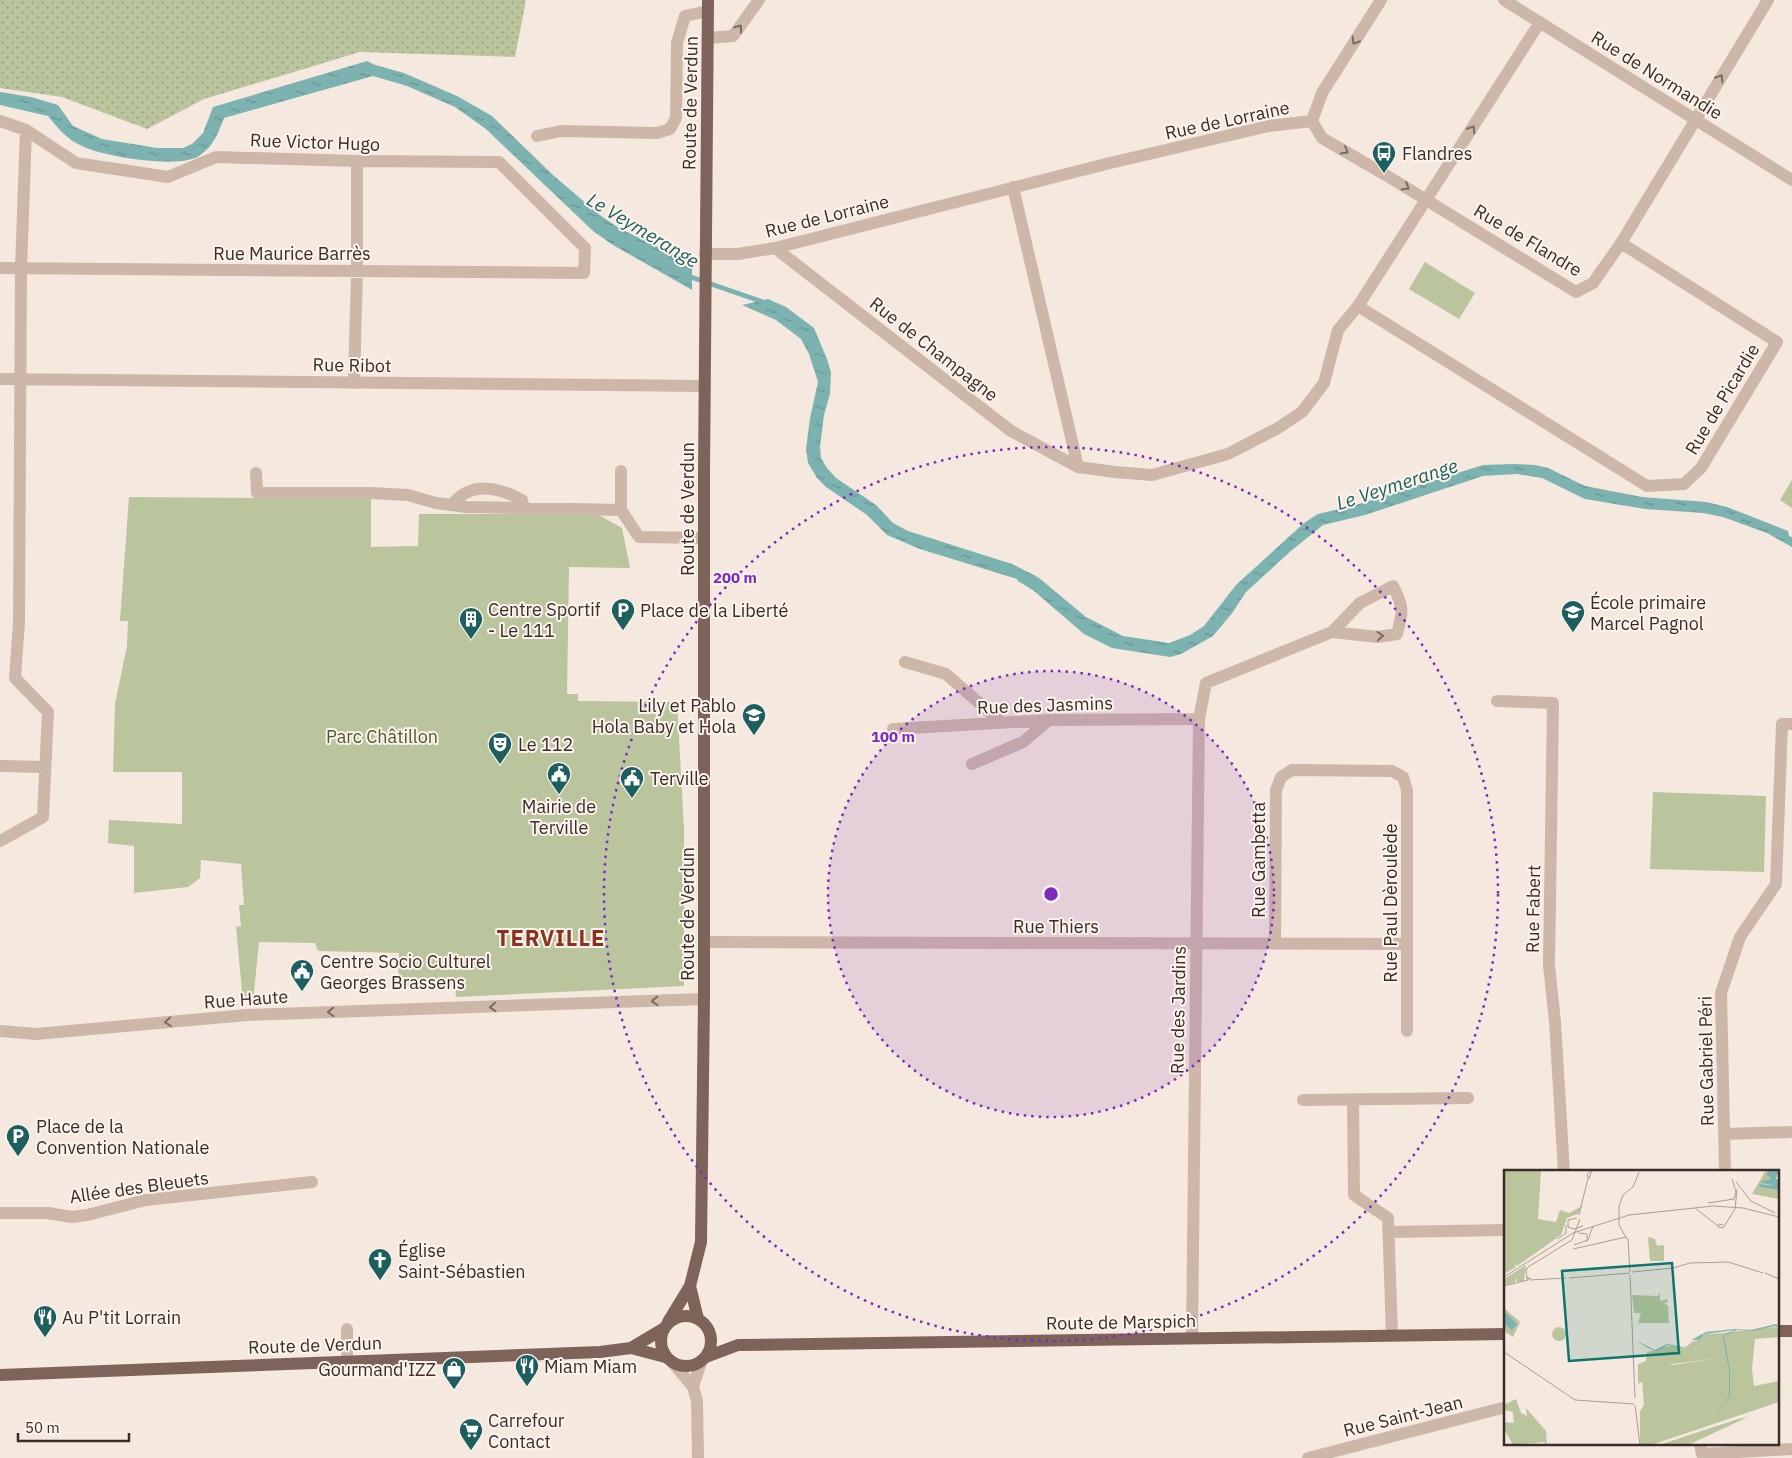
<svg xmlns="http://www.w3.org/2000/svg" width="1792" height="1458" viewBox="0 0 1792 1458" font-family="'IBM Plex Sans',sans-serif">
	<defs>
		<pattern id="grass-dots" width="8" height="8" patternUnits="userSpaceOnUse" patternTransform="scale(1.25)"><rect width="8" height="8" fill="#bac59d"/><path d="M2 2h.1M6 6h.1" fill="none" stroke="#98a080" stroke-width="1.8" stroke-linecap="round"/></pattern>
		<pattern id="water-ripples" width="26" height="14" patternUnits="userSpaceOnUse" patternTransform="scale(1.25)"><rect width="26" height="14" fill="#7cb3b1"/><path d="M2 4q2-2 4 0t4 0M15 11q2-2 4 0t4 0" fill="none" stroke="#679290"/></pattern>
	</defs>
	<rect width="100%" height="100%" fill="#f4e8df"/>
	<!-- grass -->
	<path fill="url(#grass-dots)" d="M0,0H526L515,57L360,52L204,99L147,129L62,97L0,88Z"/>
	<!-- park -->
	<path fill="#bac59d" d="M1425,262L1475,293L1459,319L1409,289Z
		M1792,480V508L1780,500Z
		M129,497L371,499V547L418,546L419,514H597L622,528L630,568L569,567L567,694H578V701L677,702L684,828V986L456,997L455,986L398,987L399,953L318,951L315,943L259,942L253,1002H243L236,927L241,926L239,905H244L241,864L201,860L200,878L188,887L134,893V846L108,843L109,820L182,824V772H113L115,704L127,646L128,621H120Z
		M1653,792L1766,796L1764,872L1650,869Z"/>
	<!-- water -->
	<path fill="url(#water-ripples)" d="M367,61L375,65L404,73L457,96L492,116L554,176L601,216L619,228L692,264V290L613,245L593,231L486,129L455,107L407,86L373,76L224,118C218,133 214,146 199,156C180,169 104,157 82,146C66,139 59,129 48,116L0,105V92L31,97L58,105L73,126L102,139L157,148H183L192,144L203,133L213,107Z
		M768,299L786,307L814,328L827,359L831,372L830,394L824,415L820,447L821,458L827,468L836,478L876,505L893,523L908,531L1012,564L1028,572L1039,578L1086,617L1123,636L1169,643L1190,635L1204,626L1236,585L1304,523L1318,514L1356,505L1483,465L1514,464L1535,465L1548,468L1585,486L1642,497L1706,502L1727,507L1788,531L1789,536L1792,537V547L1767,533L1723,517L1703,513L1645,509L1585,499L1542,478L1517,474L1483,476L1365,515L1323,525L1292,550L1246,592L1233,612L1213,636L1181,654L1170,657L1112,648L1084,634L1034,591L1018,581L1017,579L920,549L887,535L867,515L826,487L817,478L808,463L806,449L810,418L818,382L809,354L801,339L776,320L742,305Z"/>
	<g fill="none" stroke-linecap="round" stroke-linejoin="round">
		<!-- stream -->
		<path stroke="#7cb3b1" stroke-width="4.5" d="M688,276L763,302"/>
		<!-- minor -->
		<path stroke="#cdb7a9" stroke-width="12" d="M1504,0L1792,180
			M708,38L733,36L759,0
			M0,121L26,130L76,163L168,177L216,157L357,161L499,162L585,248L584,273L0,268
			M1312,121L1322,138L1384,174L1576,292L1593,283L1621,243L1768,0
			M1312,121L1322,93L1381,0
			M537,136L561,131L657,133L670,129L676,118L677,43L685,16L708,11
			M1013,187L1078,467
			M775,248L1011,431L1078,467L1115,472L1152,475L1228,454L1278,428L1302,412L1324,383L1338,330L1358,306L1540,22
			M705,254H738L775,248L1110,163L1269,126L1312,121
			M1358,306L1647,486L1684,484L1701,468L1777,342L1621,243
			M0,379L705,386
			M354,383L357,271V161
			M256,473L257,493H371L408,495L436,503L466,507L621,510V471
			M452,505C470,481 498,487 522,500L524,508
			M621,510L639,537L704,538
			M905,662L946,674L1002,723
			M1497,701L1553,703L1549,965L1555,1022L1564,1172
			M893,729L1049,720L1199,719
			M972,764L1023,742L1049,720
			M0,766L45,767
			M0,841L43,817L48,712L15,678L19,622L21,268L26,130
			M704,942L1407,944
			M1275,944L1276,790L1281,777L1292,770L1392,771L1403,777L1407,790V1031
			M0,1031L36,1034L247,1015L704,999
			M1303,1100L1468,1098
			M1353,1100L1354,1195L1388,1218L1392,1335
			M1725,1134L1792,1132
			M1725,1172L1721,993L1740,937L1776,884L1782,724H1792
			M0,1213H48L72,1217L87,1215L146,1200L312,1182
			M1389,1232L1506,1230
			M1192,1338L1199,719L1206,683L1332,632L1360,603L1393,586C1404,607 1403,612 1397,634L1378,637L1332,632
			M347,1362V1329
			M673,1363L693,1387L697,1401L698,1458
			M693,1387L701,1362
			M1700,1444L1702,1454L1792,1449
			M1308,1458L1506,1407"/>
		<!-- major -->
		<path stroke="#7d635a" stroke-width="12" d="M690,1286L698,1319
			M661 1341a25 25 0 1 1 50 0a25 25 0 1 1-50 0Z
			M668,1322L690,1286L701,1242L704,999V472L708,0
			M1778,1331H1792
			M631,1348L663,1329
			M706,1357L738,1345L1506,1334
			M0,1375L600,1352L631,1348L665,1357"/>
	</g>
	<!-- one-way arrows -->
	<defs><path id="oneway-chevron" d="M-2-3.5L2.5 0L-2 3.5" fill="none" stroke-width="1.6" stroke-linecap="round" stroke-linejoin="round" transform="scale(1.25)"/></defs>
	<g stroke="#7c6b63">
		<use href="#oneway-chevron" transform="translate(739 28) rotate(-53)"/>
		<use href="#oneway-chevron" transform="translate(1355 41) rotate(122)"/>
		<use href="#oneway-chevron" transform="translate(1720 78) rotate(-58)"/>
		<use href="#oneway-chevron" transform="translate(1472 129) rotate(-57)"/>
		<use href="#oneway-chevron" transform="translate(1345 151) rotate(30)"/>
		<use href="#oneway-chevron" transform="translate(1406 187) rotate(31)"/>
		<use href="#oneway-chevron" transform="translate(1380 636) rotate(-3)"/>
		<use href="#oneway-chevron" transform="translate(655 1001) rotate(178)"/>
		<use href="#oneway-chevron" transform="translate(493 1007) rotate(178)"/>
		<use href="#oneway-chevron" transform="translate(331 1012) rotate(178)"/>
		<use href="#oneway-chevron" transform="translate(168 1022) rotate(175)"/>
	</g>
	<!-- distance rings -->
	<circle cx="1051" cy="894" r="223" fill="#7b2cbf" fill-opacity=".12"/>
	<g fill="none" stroke="#7b2cbf" stroke-width="2.5" stroke-dasharray="2.5 5">
		<circle cx="1051" cy="894" r="223"/>
		<circle cx="1051" cy="894" r="447"/>
	</g>
	<!-- icons -->
	<defs>
		<g id="bus-pin" transform="scale(1.25)"><path d="M0 17L-7.5 6A9.5 9.5 0 1 1 7.5 6Z" fill="#1c5f5e" stroke="#fbf3ec"/><path d="M-5-6H5V4H4V6H2V4H-2V6H-4V4H-5ZM-3.5-4V0h7V-4ZM-3.5 1.2v1.5H-2V1.2ZM2 1.2v1.5H3.5V1.2Z" fill="#fff"/></g>
		<g id="parking-pin" transform="scale(1.25)"><path d="M0 17L-7.5 6A9.5 9.5 0 1 1 7.5 6Z" fill="#1c5f5e" stroke="#fbf3ec"/><path d="M-3.5-5.5H1a3.5 3.5 0 0 1 0 7H-1V5.5H-3.5ZM-1-3.4V-.6H.8a1.4 1.4 0 0 0 0-2.8Z" fill="#fff"/></g>
		<g id="school-pin" transform="scale(1.25)"><path d="M0 17L-7.5 6A9.5 9.5 0 1 1 7.5 6Z" fill="#1c5f5e" stroke="#fbf3ec"/><path d="M0-5L7-2L0 1L-7-2ZM-4 1L0 2.5L4 1V4Q0 6-4 4Z" fill="#fff"/></g>
		<g id="building-pin" transform="scale(1.25)"><path d="M0 17L-7.5 6A9.5 9.5 0 1 1 7.5 6Z" fill="#1c5f5e" stroke="#fbf3ec"/><path d="M-4-6H4V6H1V3H-1V6H-4ZM-2.5-4.3h1.7v1.8h-1.7ZM.8-4.3h1.7v1.8H.8ZM-2.5-1h1.7V.8h-1.7ZM.8-1h1.7V.8H.8Z" fill="#fff"/></g>
		<g id="theatre-pin" transform="scale(1.25)"><path d="M0 17L-7.5 6A9.5 9.5 0 1 1 7.5 6Z" fill="#1c5f5e" stroke="#fbf3ec"/><path d="M-5-5.5Q0-4 5-5.5V0Q5 5 0 6Q-5 5-5 0ZM-3.3-2.5H-1v1.5H-3.3ZM1-2.5H3.3v1.5H1ZM-2.8 1Q0 5.5 2.8 1Z" fill="#fff"/></g>
		<g id="civic-pin" transform="scale(1.25)"><path d="M0 17L-7.5 6A9.5 9.5 0 1 1 7.5 6Z" fill="#1c5f5e" stroke="#fbf3ec"/><path d="M-.6-6.5H3V-4.5H.6V-3L4-1V1h2V6H-6V1h2V-1L-.6-3ZM-1.2 2.5V6h2.4V2.5Z" fill="#fff"/></g>
		<g id="church-pin" transform="scale(1.25)"><path d="M0 17L-7.5 6A9.5 9.5 0 1 1 7.5 6Z" fill="#1c5f5e" stroke="#fbf3ec"/><path d="M-1.2-6h2.4v3.5h3.3v2.4h-3.3V6h-2.4V-.1h-3.3v-2.4h3.3Z" fill="#fff"/></g>
		<g id="restaurant-pin" transform="scale(1.25)"><path d="M0 17L-7.5 6A9.5 9.5 0 1 1 7.5 6Z" fill="#1c5f5e" stroke="#fbf3ec"/><path d="M-5-6h1v4h1v-4h1v4h1v-4h1v5L-1.5 .5V6h-2V.5L-5-1ZM5-6V6H3V1.5H1.5Q1.5-4 5-6Z" fill="#fff"/></g>
		<g id="shop-pin" transform="scale(1.25)"><path d="M0 17L-7.5 6A9.5 9.5 0 1 1 7.5 6Z" fill="#1c5f5e" stroke="#fbf3ec"/><path d="M-5-2.5h2.3a2.7 3.5 0 0 1 5.4 0H5L5.5 6h-11ZM-1.5-2.5h3a1.5 2.3 0 0 0-3 0Z" fill="#fff"/></g>
		<g id="supermarket-pin" transform="scale(1.25)"><path d="M0 17L-7.5 6A9.5 9.5 0 1 1 7.5 6Z" fill="#1c5f5e" stroke="#fbf3ec"/><path d="M-6-5.5h2.5l.6 2H6L4.5 2H-2.5L-4.4-4H-6ZM-1.5 3.2a1.3 1.3 0 1 0 .1 0ZM3 3.2a1.3 1.3 0 1 0 .1 0Z" fill="#fff"/></g>
	</defs>
	<g fill-rule="evenodd">
		<use href="#bus-pin" x="1384" y="153"/>
		<use href="#parking-pin" x="623" y="610"/>
		<use href="#school-pin" x="1573" y="612"/>
		<use href="#building-pin" x="471" y="619"/>
		<use href="#school-pin" x="754" y="715"/>
		<use href="#theatre-pin" x="500" y="744"/>
		<use href="#civic-pin" x="559" y="774"/>
		<use href="#civic-pin" x="632" y="778"/>
		<use href="#civic-pin" x="302" y="971"/>
		<use href="#parking-pin" x="18" y="1136"/>
		<use href="#church-pin" x="380" y="1260"/>
		<use href="#restaurant-pin" x="45" y="1317"/>
		<use href="#restaurant-pin" x="527" y="1366"/>
		<use href="#shop-pin" x="454" y="1369"/>
		<use href="#supermarket-pin" x="471" y="1430"/>
	</g>
	<g text-anchor="middle" dominant-baseline="central" stroke-width="4" stroke-linejoin="round" paint-order="stroke">
		<!-- street labels -->
		<g font-size="18" fill="#3a2d29" stroke="#fbf3ec">
			<text transform="translate(1657 75) rotate(32)">Rue de Normandie</text>
			<text transform="translate(690 103) rotate(-89)">Route de Verdun</text>
			<text transform="translate(1227 120) rotate(-12)">Rue de Lorraine</text>
			<text transform="translate(315 142) rotate(2)">Rue Victor Hugo</text>
			<text transform="translate(827 216) rotate(-14)">Rue de Lorraine</text>
			<text transform="translate(1528 240) rotate(31)">Rue de Flandre</text>
			<text x="292" y="253">Rue Maurice Barrès</text>
			<text transform="translate(934 349) rotate(38)">Rue de Champagne</text>
			<text transform="translate(352 365) rotate(1)">Rue Ribot</text>
			<text transform="translate(1722 399) rotate(-59)">Rue de Picardie</text>
			<text transform="translate(687 509) rotate(-90)">Route de Verdun</text>
			<text transform="translate(1045 705) rotate(-2)">Rue des Jasmins</text>
			<text transform="translate(1258 860) rotate(-90)">Rue Gambetta</text>
			<text transform="translate(1390 903) rotate(-90)">Rue Paul Dèroulède</text>
			<text transform="translate(1533 909) rotate(-89)">Rue Fabert</text>
			<text transform="translate(687 914) rotate(-90)">Route de Verdun</text>
			<text x="1056" y="926">Rue Thiers</text>
			<text transform="translate(246 999) rotate(-4)">Rue Haute</text>
			<text transform="translate(1178 1010) rotate(-89)">Rue des Jardins</text>
			<text transform="translate(1706 1061) rotate(-91)">Rue Gabriel Péri</text>
			<text transform="translate(139 1187) rotate(-8)">Allée des Bleuets</text>
			<text transform="translate(1121 1322) rotate(-1)">Route de Marspich</text>
			<text transform="translate(315 1345) rotate(-2)">Route de Verdun</text>
			<text transform="translate(1403 1416) rotate(-14)">Rue Saint-Jean</text>
		</g>
		<!-- poi labels -->
		<g font-size="18" fill="#3a2d29" stroke="#fbf3ec" text-anchor="start">
			<text x="1402" y="153">Flandres</text>
			<text x="1590" y="602">École primaire<tspan x="1590" dy="21">Marcel Pagnol</tspan></text>
			<text x="488" y="609">Centre Sportif<tspan x="488" dy="21">- Le 111</tspan></text>
			<text x="640" y="610">Place de la Liberté</text>
			<text x="736" y="705" text-anchor="end">Lily et Pablo<tspan x="736" dy="21">Hola Baby et Hola</tspan></text>
			<text x="518" y="744">Le 112</text>
			<text x="650" y="778">Terville</text>
			<text x="559" y="806" text-anchor="middle">Mairie de<tspan x="559" dy="21">Terville</tspan></text>
			<text x="320" y="961">Centre Socio Culturel<tspan x="320" dy="21">Georges Brassens</tspan></text>
			<text x="36" y="1126">Place de la<tspan x="36" dy="21">Convention Nationale</tspan></text>
			<text x="398" y="1250">Église<tspan x="398" dy="21">Saint-Sébastien</tspan></text>
			<text x="62" y="1317">Au P'tit Lorrain</text>
			<text x="544" y="1366">Miam Miam</text>
			<text x="436" y="1369" text-anchor="end">Gourmand'IZZ</text>
			<text x="488" y="1420">Carrefour<tspan x="488" dy="21">Contact</tspan></text>
		</g>
		<!-- park labels -->
		<g font-size="18" fill="#4d5a2c" stroke="#fbf3ec">
			<text x="382" y="736">Parc Châtillon</text>
		</g>
		<!-- water labels -->
		<g font-size="19" font-style="italic" fill="#1c5f5e" stroke="#fbf3ec">
			<text transform="translate(643 230) rotate(31)">Le Veymerange</text>
			<text transform="translate(1397 484) rotate(-18)">Le Veymerange</text>
		</g>
		<!-- district labels -->
		<g font-size="22" font-weight="bold" letter-spacing="1" fill="#8e301e" stroke="#fbf3ec">
			<text x="551" y="937">TERVILLE</text>
		</g>
	</g>
	<!-- overview -->
	<g transform="translate(1504 1170)">
		<rect width="275" height="275" fill="#f4e8df"/>
		<path d="M262,0H266L262,4L268,10L260,14L275,17H255L275,20V29L248,24ZM218,163L220,173L207,189L168,194L134,214V194L142,191L143,182L165,176L180,178L201,164Z" fill="#bac59d"/>
		<path d="M0,0H37L34,49L52,52L56,40L65,43L78,36L74,44L63,48L57,65L13,96L10,93L12,97L0,104ZM22,95L20,111L13,112L12,108L11,113L0,115V109ZM270,157L275,158V167L251,169L248,199L250,216L275,211V232L147,275H136V241L140,235L138,210L147,206L149,198L207,189L220,173L218,163ZM12,229L17,243L23,246L22,238L42,261L43,275L40,272L9,275L0,259V252L10,253L9,242L0,240V235ZM244,247L184,275H155L234,249Z" fill="#bac59d"/>
		<path d="M144,67L151,69L153,76L160,75V91H146Z" fill="#bac59d"/>
		<path d="M156,122V131L163,129L164,132L160,133L164,136L165,153H134L137,143H130L128,125L154,126ZM0,138L16,152L9,167L0,161ZM48 164a7 7 0 1 1 14 0a7 7 0 1 1-14 0Z" fill="#bac59d"/>
		<path d="M266,0H275L272,9H275V20L255,17L256,14L270,16L256,12L267,9L262,4ZM0,141L13,154L8,160L0,154ZM272,154L275,158L271,156L248,161L233,160L220,166L226,201V226L212,244L225,226V201L219,167L220,165L231,160L200,164L196,169L189,170L184,176L177,178L163,175L161,177L152,181L144,178L131,170L151,180L163,174L178,177L184,176L189,169L202,162L230,159L247,160Z" fill="#7cb3b1"/>
		<path fill="none" stroke="#aa9d96" stroke-width="1" d="M87,0L83,5L85,9L88,0M232,12L247,31L271,43M204,33L230,29L232,22L228,9M191,38L214,56M75,45L84,8M73,48L64,50V57L70,59L79,56M219,55L215,54L214,57L219,58L231,39L233,19M75,63L83,64V72M120,64L115,55V36L119,25L129,17L135,2M120,64L124,70L126,102M54,69L62,63V55M70,75L84,70L89,56M69,79L122,67M128,102L169,98L186,93L224,92L259,103M261,103L275,109M126,105L131,228M0,107L69,63L125,45L209,36L239,38L275,47M23,107L27,109H23L22,101L24,97L68,70L76,49M65,108L126,103M26,110L62,108M0,116L24,110M0,182L71,230L130,234M131,235L136,275"/>
		<path fill="#0f766e" fill-opacity="0.15" stroke="#0f766e" stroke-width="2.5" d="M168,93L175,183L65,191L58,101Z"/>
		<rect width="275" height="275" fill="none" stroke="#3a2d29" stroke-width="2.5"/>
	</g>
	<circle cx="1051" cy="894" r="8" fill="#7b2cbf" stroke="#fbf3ec" stroke-width="2.5"/>
	<g font-size="15" text-anchor="middle" font-weight="bold" fill="#7b2cbf" stroke="#fbf3ec" stroke-width="4" stroke-linejoin="round" paint-order="stroke">
		<text x="735" y="583">200 m</text>
		<text x="893" y="742">100 m</text>
	</g>
	<!-- scale -->
	<path d="M18 1433v8h111v-8" fill="none" stroke="#3a2d29" stroke-width="2.5"/>
	<text x="25" y="1433" font-size="15" fill="#3a2d29" stroke="#fbf3ec" stroke-width="4" paint-order="stroke">50 m</text>
</svg>
